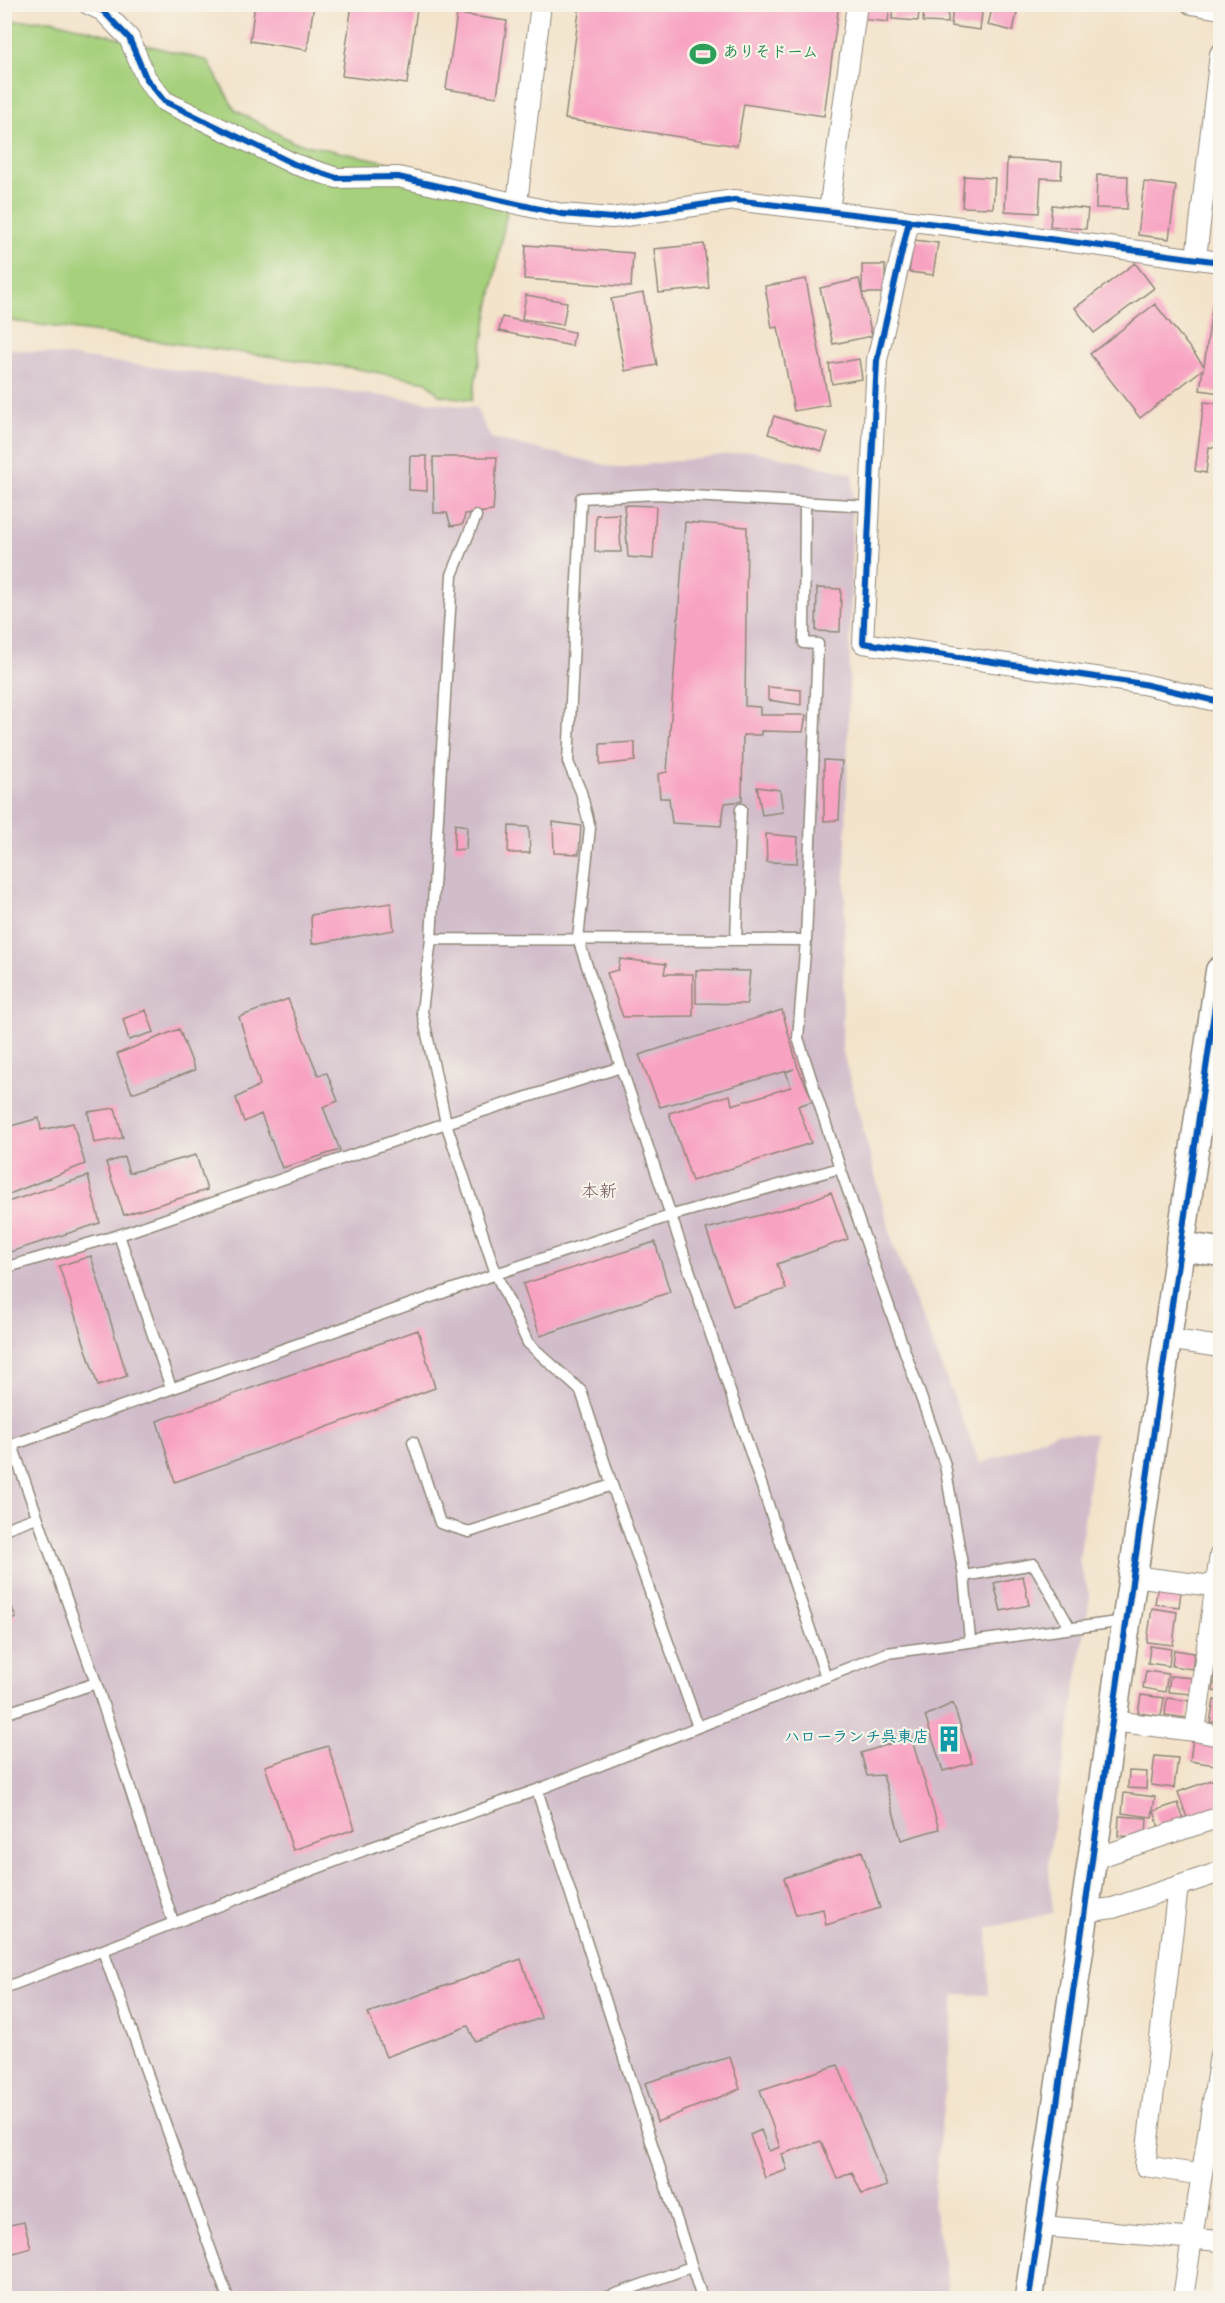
<svg xmlns="http://www.w3.org/2000/svg" width="1225" height="2303" viewBox="0 0 1225 2303" font-family="'Gochi Hand','Klee One',sans-serif">
	<rect width="100%" height="100%" fill="#f7f3e8"/>
	<filter id="ink" filterUnits="userSpaceOnUse"><feTurbulence type="fractalNoise" baseFrequency=".0167" numOctaves="2"/><feDisplacementMap in="SourceGraphic" scale="12" xChannelSelector="R" yChannelSelector="G"/><feConvolveMatrix kernelMatrix="1 2 1 2 8 2 1 2 1" color-interpolation-filters="sRGB"/></filter>
	<filter id="wash" filterUnits="userSpaceOnUse"><feTurbulence type="fractalNoise" baseFrequency=".008" numOctaves="4" result="noise"/><feDisplacementMap in="SourceGraphic" scale="24" xChannelSelector="R" yChannelSelector="G"/><feGaussianBlur stdDeviation="1.35" result="paint"/><feColorMatrix in="noise" values="0 0 0 0 0 0 0 0 0 0 0 0 0 0 0 0 0 1.4 0 .05"/><feComposite in="paint" operator="in"/></filter>
	<g filter="url(#wash)">
		<rect width="100%" height="100%" fill="#f3e3ca"/>
		<!-- industrial -->
		<path fill="#d1bdca" d="M5,348L476,408L491,438L619,468L754,451L853,474L842,1049L894,1247L980,1464L1058,1432L1095,1434L1079,1562L1090,1597L1048,1861L1053,1913L988,1928L989,1995L955,1994L933,2203L947,2279L946,2298H5Z"/>
		<!-- green -->
		<path fill="#a6d07b" stroke="#687e53" stroke-width="1.5" d="M51,20L208,61L235,110L293,142L477,181L507,211L472,400L439,395L427,382L353,368L5,320V21Z"/>
		<g id="blocks">
			<!-- building -->
			<path fill="#f8a2c2" d="M255,4H314L307,50L250,41Z
				M352,4H393L417,8L407,84L342,76Z
				M580,4H839L824,116L744,104L737,146L565,119Z
				M864,4H890L888,22L862,19Z
				M894,4H920L918,21L892,19Z
				M924,4H948V23L923,22Z
				M953,4H983L980,30L951,26Z
				M993,4H1019L1013,31L988,25Z
				M457,14L507,21L497,97L446,89Z
				M1007,159L1062,162L1061,179L1041,178L1039,213L1005,211Z
				M1097,175L1128,176L1127,209L1096,208Z
				M964,176L995,178L993,208L962,207Z
				M1144,182L1176,186L1169,239L1138,235Z
				M1052,205L1088,209L1086,229L1050,226Z
				M914,240L938,243L933,275L909,272Z
				M704,244L709,288L659,293L654,249Z
				M526,245L633,253L631,287L524,279Z
				M1135,263L1154,288L1094,333L1075,308Z
				M862,265H885V293H862L872,336L833,344L820,288L859,279L862,293Z
				M806,279L829,405L794,411L778,327L772,328L765,286Z
				M1219,279H1220V296L1217,295Z
				M643,293L657,365L625,371L611,299Z
				M526,295L567,302L563,325L522,319Z
				M1213,301L1220,302V393L1200,390L1203,369L1140,418L1090,354L1155,304L1204,366Z
				M502,317L574,332L572,346L499,331Z
				M859,359L862,379L832,384L829,364Z
				M1204,402L1220,404V448L1209,447L1206,473L1195,471Z
				M774,416L828,433L822,451L768,434Z
				M410,456H427V491L409,490Z
				M433,457H497L493,511L465,514L463,524L451,526L447,513H434Z
				M624,505L656,506L653,559L628,557Z
				M619,514L621,552H595L596,515Z
				M685,522L747,527L745,706L760,707V715H806L803,732L761,731V735H743L742,801L725,803L721,826L672,823L669,798H660L658,774L667,772Z
				M817,588L841,589L840,632L816,631Z
				M768,687L801,690V705L768,700Z
				M635,742V761L600,765V744Z
				M824,760L842,761L839,820L824,821Z
				M757,787L780,790L783,812L762,815Z
				M553,822L581,826L579,854L554,853Z
				M455,824L467,826L466,849L454,850Z
				M509,826L529,827L530,853H508Z
				M766,834L798,837L797,863L767,862Z
				M391,903L394,930L312,944L311,915Z
				M620,959L666,964L664,974H693V1016L623,1017L607,973L618,970Z
				M696,970L750,971L747,1004L696,1003Z
				M288,999L318,1075L327,1073L338,1101L323,1107L340,1150L282,1168L261,1114L244,1122L236,1098L260,1085L239,1017Z
				M146,1010L154,1032L129,1040L123,1019Z
				M782,1010L798,1068L813,1101L798,1106L811,1143L692,1181L669,1113L730,1095L732,1105L791,1087L786,1072L794,1069L660,1107L639,1055Z
				M179,1029L195,1070L132,1093L117,1054Z
				M115,1108L123,1138L94,1143L88,1112Z
				M39,1118L41,1130L73,1123L85,1164L7,1195L4,1187V1128Z
				M196,1155L207,1190L124,1215L106,1163L124,1157L129,1173Z
				M88,1176L100,1223L4,1254V1203Z
				M831,1192L848,1239L777,1264L786,1289L733,1306L706,1229L799,1205Z
				M655,1242L670,1292L540,1336L523,1284Z
				M91,1256L127,1376L98,1386L59,1266Z
				M418,1330L435,1388L175,1482L157,1421Z
				M1023,1576L1029,1605L1001,1611L994,1583Z
				M1157,1589L1181,1592L1179,1607L1155,1604Z
				M7,1594L16,1618L4,1623V1595Z
				M1152,1608L1177,1612L1173,1645L1147,1642Z
				M1218,1627H1220V1659L1213,1658Z
				M1150,1646L1171,1649L1169,1666L1148,1663Z
				M1174,1650L1194,1653L1192,1669L1172,1666Z
				M1146,1671L1168,1674L1165,1692L1143,1688Z
				M1215,1675L1220,1676V1692L1213,1691Z
				M1170,1676L1194,1678L1192,1694L1168,1692Z
				M1141,1695L1164,1698L1161,1716L1138,1713Z
				M1167,1698L1189,1701L1187,1718L1165,1715Z
				M1214,1700L1220,1701V1723L1210,1722Z
				M953,1703L972,1763L943,1771L925,1716Z
				M911,1737L939,1829L901,1840L883,1775L867,1776L861,1753Z
				M1193,1737L1219,1741L1215,1765L1190,1761Z
				M328,1746L355,1829L293,1850L265,1766Z
				M1155,1756L1178,1758L1174,1788L1151,1785Z
				M1129,1771L1147,1772L1146,1789L1128,1788Z
				M1220,1777V1810L1188,1821L1178,1792Z
				M1124,1793L1155,1797L1152,1817L1122,1813Z
				M1178,1803L1185,1823L1160,1831L1154,1811Z
				M1119,1816L1147,1818L1146,1837L1118,1836Z
				M862,1851L880,1908L826,1925L823,1909L796,1915L784,1878Z
				M521,1959L541,2018L475,2041L468,2026L386,2057L368,2013Z
				M730,2057L740,2089L657,2122L645,2083Z
				M838,2065L887,2186L862,2194L852,2172L837,2179L821,2141L782,2154L787,2170L765,2178L750,2135L761,2130L769,2151L780,2147L760,2090Z
				M24,2222L31,2248L4,2256V2226Z"/>
		</g>
	</g>
	<g filter="url(#ink)">
		<use href="#blocks" fill-opacity="0" stroke="#8f877a" stroke-width="1.5"/>
		<g fill="none" stroke-linecap="round" stroke-linejoin="round">
			<!-- lane casing -->
			<g stroke="#8f877a" stroke-width="13">
				<path id="lane" d="M805,503L804,643L818,644L806,940L798,1038L840,1168L945,1465L964,1576L970,1640
					M476,516L452,575L431,939L422,1011L446,1123L496,1274L528,1343L581,1391L612,1485
					M431,939L806,940
					M736,940L741,809
					M621,1067L578,939L590,828L581,792L568,762L581,498L657,494L869,506
					M4,1268L119,1235
					M171,1388L119,1235L446,1123L621,1067L826,1677
					M413,1442L440,1523L469,1532L612,1485L698,1727
					M4,1529L37,1517
					M964,1576L1034,1564L1070,1628
					M4,1714L96,1683
					M537,1790L702,2298
					M173,1922L96,1683L12,1445L496,1274L673,1215L840,1168
					M103,1951L228,2298
					M4,1988L367,1849L537,1790L887,1653L1125,1621
					M605,2298L691,2267"/>
			</g>
			<!-- street casing -->
			<g stroke="#8f877a" stroke-width="22">
				<path id="street" d="M88,4L103,11L129,38L146,78L164,101L294,164L337,178L398,177L562,214L612,218L734,200L945,225L1220,262
					M1191,4L1220,9
					M517,203L541,4
					M829,211L857,4
					M909,221L877,360L863,643L1143,684L1220,702
					M1196,258L1220,54
					M1167,1339L1220,1347
					M1133,1576L1220,1587
					M1112,1721L1195,1731L1220,1555
					M1195,1731L1220,1736
					M1093,1859L1220,1817
					M1178,1886L1145,2166L1202,2175
					M1084,1912L1113,1908L1220,1872
					M1041,2226L1220,2241
					M1183,2298L1220,2055"/>
			</g>
			<!-- secondary casing -->
			<g stroke="#8f877a" stroke-width="31">
				<path id="secondary" d="M1180,1246L1220,1252
					M1029,2298L1220,971"/>
			</g>
			<!-- lane -->
			<use href="#lane" stroke="#fff" stroke-width="10"/>
			<!-- street -->
			<use href="#street" stroke="#fff" stroke-width="20"/>
			<!-- secondary -->
			<use href="#secondary" stroke="#fff" stroke-width="28"/>
			<!-- cycleway casing -->
			<g stroke="#f7f3e8" stroke-width="10">
				<path id="cycleway" d="M88,4L103,11L129,38L146,78L164,101L294,164L337,178L398,177L562,214L612,218L734,200L945,225L1220,262
					M909,221L877,360L863,643L1143,684L1220,702
					M1029,2298L1220,971"/>
			</g>
			<!-- cycleway -->
			<use href="#cycleway" stroke="#0057b8" stroke-width="6"/>
		</g>
	</g>
	<!-- icons -->
	<defs>
		<g id="stadium-bare" transform="scale(2.07)"><path d="M0-5a6.5 5 0 1 0 0 10a6.5 5 0 1 0 0-10ZM-3.5-1.8h7v3.6h-7Z" fill="#2e9e5b" stroke="#f7f3e8" stroke-width="2.5" paint-order="stroke"/></g>
		<g id="building-bare" transform="scale(2.07)"><path d="M-4-6H4V6H1V3H-1V6H-4ZM-2.5-4.3h1.7v1.8h-1.7ZM.8-4.3h1.7v1.8H.8ZM-2.5-1h1.7V.8h-1.7ZM.8-1h1.7V.8H.8Z" fill="#0f9aa8" stroke="#f7f3e8" stroke-width="2.5" paint-order="stroke"/></g>
	</defs>
	<g fill-rule="evenodd">
		<use href="#stadium-bare" x="703" y="54"/>
		<use href="#building-bare" x="949" y="1739"/>
	</g>
	<g text-anchor="middle" dominant-baseline="central" stroke-width="4.5" stroke-linejoin="round" paint-order="stroke">
		<!-- leisure labels -->
		<g font-size="16" font-weight="bold" fill="#27864d" stroke="#f7f3e8" text-anchor="start">
			<text x="723" y="54">ありそドーム</text>
		</g>
		<!-- culture labels -->
		<g font-size="16" font-weight="bold" fill="#0d838f" stroke="#f7f3e8" text-anchor="end">
			<text x="929" y="1739">ハローランチ呉東店</text>
		</g>
		<!-- neighbourhood labels -->
		<g font-size="18" fill="#735560" stroke="#f7f3e8">
			<text x="599" y="1193">本新</text>
		</g>
	</g>
	<!-- margin -->
	<rect width="1225" height="2303" fill="none" stroke="#f7f3e8" stroke-width="24"/>
</svg>
